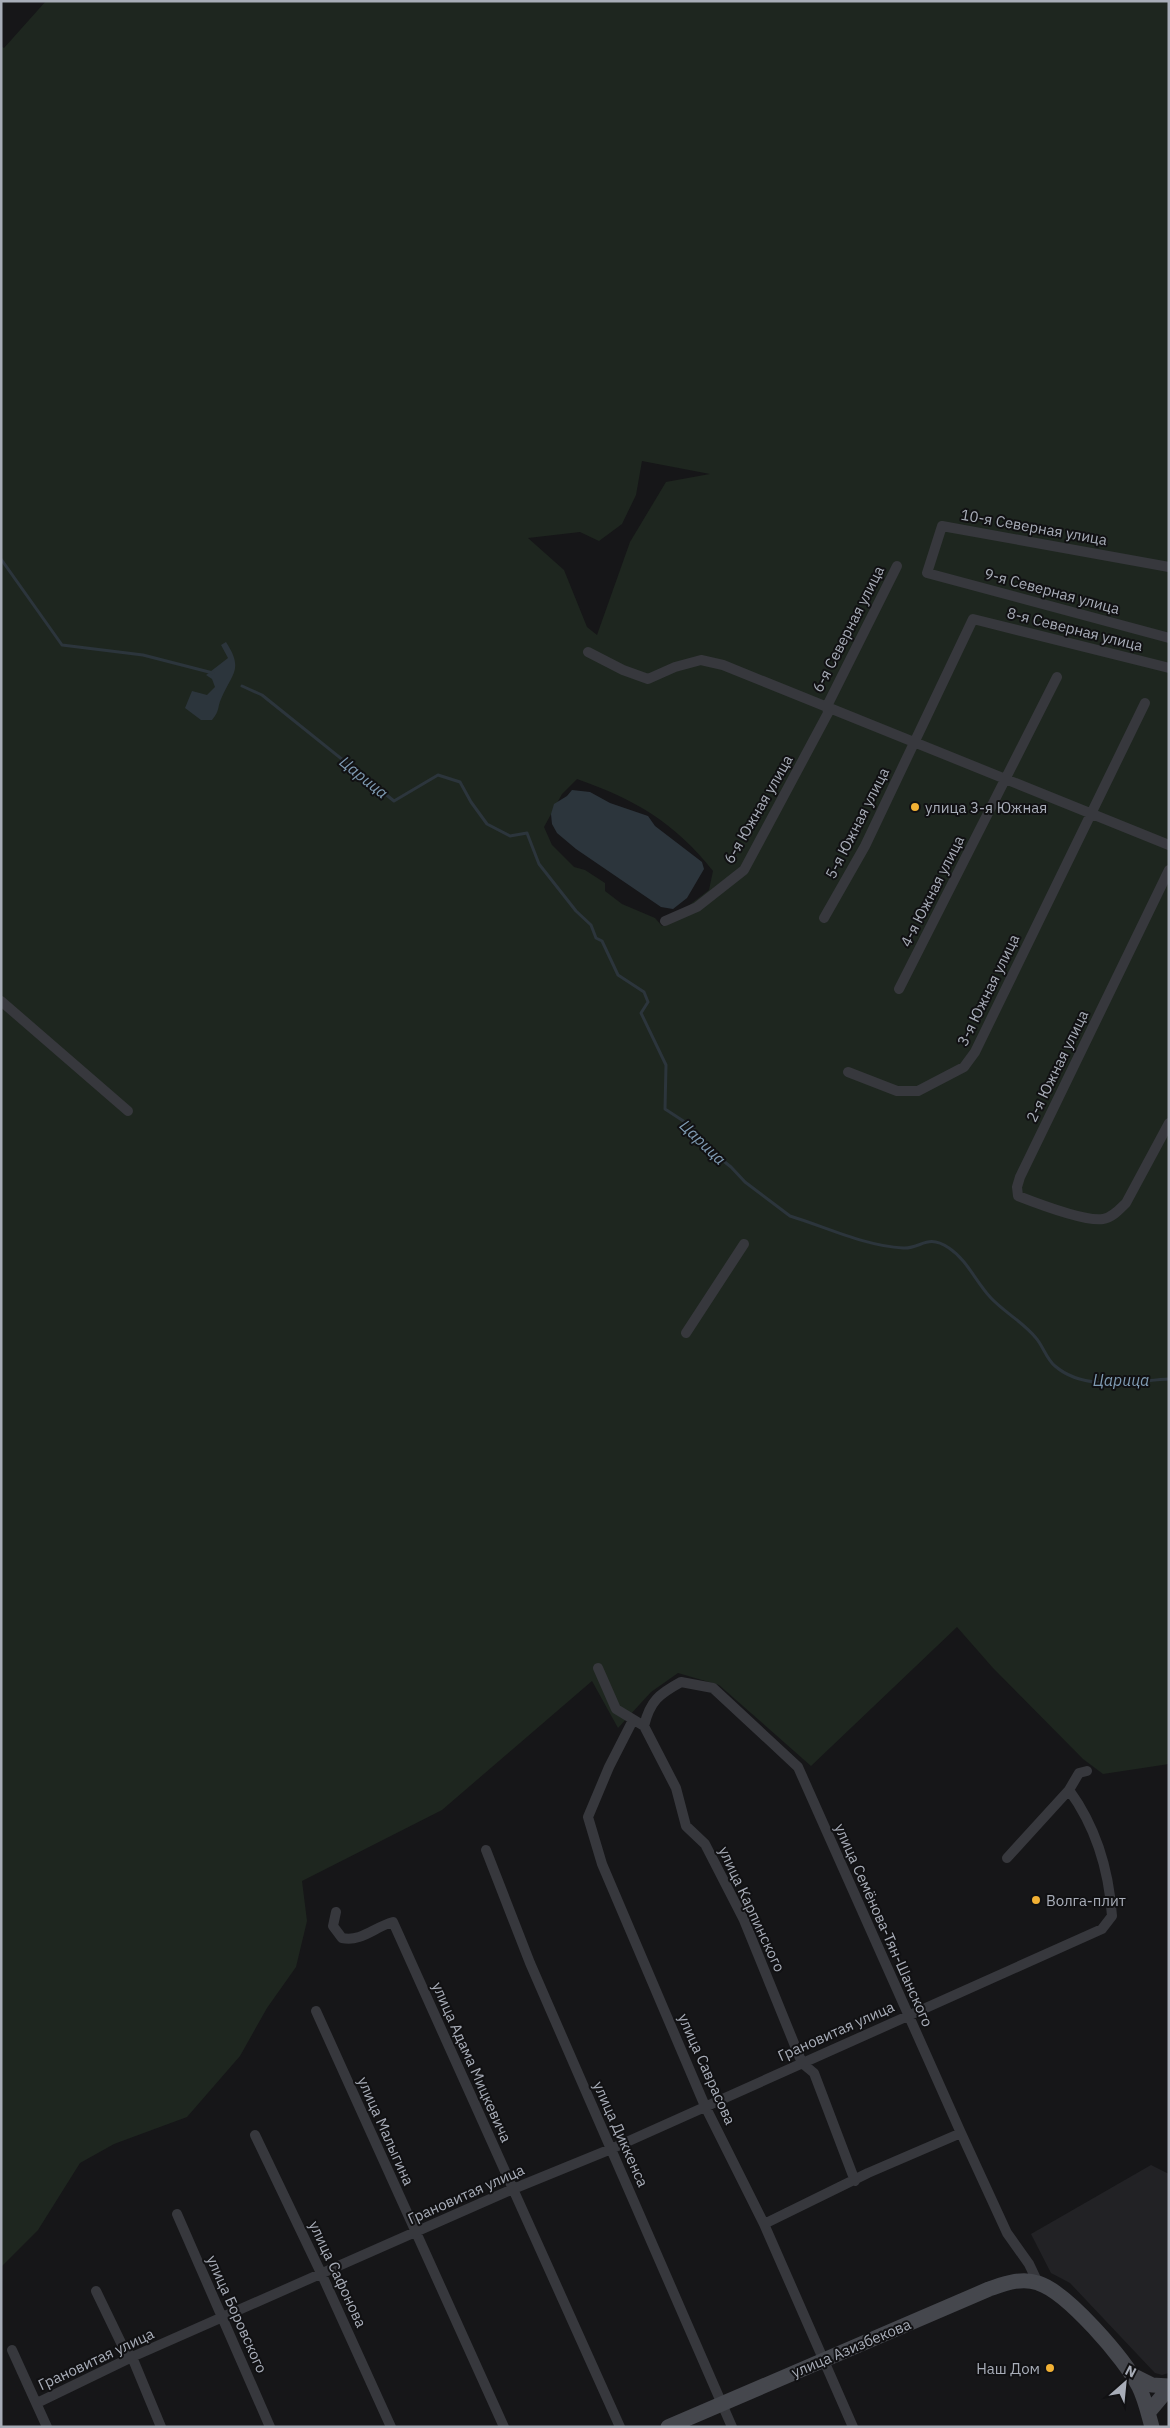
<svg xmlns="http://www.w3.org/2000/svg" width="1170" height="2428" viewBox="0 0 1170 2428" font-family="'IBM Plex Sans',sans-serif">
	<rect width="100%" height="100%" fill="#161618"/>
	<!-- built -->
	<path fill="#222225" d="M1151,2165L1169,2174V2373L1162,2375L1155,2373L1070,2283L1051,2273L1031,2234Z"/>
	<!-- green -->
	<path fill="#1e261f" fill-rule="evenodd" d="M46,1H1169V1764L1103,1774L1083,1759L993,1668L957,1627L811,1766L719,1685L678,1673L651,1692L618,1728L592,1681L442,1810L302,1881L307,1921L296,1967L267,2008L240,2056L187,2117L114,2144L80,2163L38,2230L1,2267V46L4,48ZM642,461L710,474L666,482L630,542L597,635L587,627L564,570L528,538L580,532L599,541L622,524L636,495ZM577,779C636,800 674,822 713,871L709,890L662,926L655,918L622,904L605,891V883L585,870L574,867L552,845L544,827L562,794Z"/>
	<!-- water -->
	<path fill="#2c353c" d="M226,642C244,670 232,673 221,699C217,709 220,710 212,720H201L185,708L192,691L207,695L215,687L212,679L206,675L228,658L221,645Z
		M572,790L590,792L610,803L648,816L655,826L702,862L704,869L687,898L673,909L661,907L576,849L557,833L552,824L551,814L554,804L567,796Z"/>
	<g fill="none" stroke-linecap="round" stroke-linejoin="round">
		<!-- stream -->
		<path stroke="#2c353c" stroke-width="3" d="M1,559L62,645L143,655L213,673
			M242,686L262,695L394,801L438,775L460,782L471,802L487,824L510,836L527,833L539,864L576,911L591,925L596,938L602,941L618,975L644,992L648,1002L641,1013L666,1065L665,1109L691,1126L707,1148L731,1167L745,1182L790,1216C826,1227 865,1246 903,1248C922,1249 926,1233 949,1248C967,1260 976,1282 991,1298C1004,1312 1023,1322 1036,1338C1043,1346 1047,1360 1055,1366C1085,1392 1132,1381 1169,1379"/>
		<!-- street -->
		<path stroke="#37383d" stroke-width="10" d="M1169,567L942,526L927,573L1169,638
			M588,652L623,670L648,679L675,667L701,660L723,665L1169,845
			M1169,870L1020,1177L1017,1187L1018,1196C1036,1203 1086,1222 1103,1219C1112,1218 1120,1209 1126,1203L1169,1123
			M824,918L865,846L973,619L1169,668
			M665,921L697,907L744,870L828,713L827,706L897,566
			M899,989L1057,677
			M1,1001L128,1111
			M848,1072L897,1091H918L964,1067L975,1052L1145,703
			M686,1333L744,1244
			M598,1668L616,1709L644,1726L676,1788L686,1826L705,1844L744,1920L802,2063L814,2073L855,2181
			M633,1720L609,1767L588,1817L602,1864L705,2106L764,2224L853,2427
			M644,1726C650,1701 659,1694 681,1682L713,1688L798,1767L961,2133L1007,2233L1029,2264L1038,2283
			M486,1850L530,1963L732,2427
			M1007,1858L1069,1790L1079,1773L1087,1771
			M336,1912L333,1926L342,1938C362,1942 374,1927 393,1922L620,2427
			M316,2011L504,2427
			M255,2135L322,2275L391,2427
			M177,2214L270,2427
			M764,2224L868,2173L961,2133
			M96,2291L124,2349L132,2357L161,2427
			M12,2350L47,2427
			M37,2403L132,2357L513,2189L611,2149L1102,1929L1112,1916C1109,1871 1096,1827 1069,1790"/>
		<!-- secondary -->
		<path stroke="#45474d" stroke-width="15" d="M1132,2375L1152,2385L1169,2386
			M1148,2413L1169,2388
			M668,2427L989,2289C1004,2284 1021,2277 1038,2283C1067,2292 1125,2359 1139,2387C1145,2399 1148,2413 1152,2427"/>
	</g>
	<!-- markers -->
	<g fill="#f2b134" stroke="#111113" stroke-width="2">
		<circle cx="915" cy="807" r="5"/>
		<circle cx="1036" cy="1900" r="5"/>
		<circle cx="1050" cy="2368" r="5"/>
	</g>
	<g text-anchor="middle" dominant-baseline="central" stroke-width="4" stroke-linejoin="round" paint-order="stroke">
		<!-- street labels -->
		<g font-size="15" fill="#a8adb8" stroke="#111113">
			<text transform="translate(1034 527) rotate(10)">10-я Северная улица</text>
			<text transform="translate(1052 591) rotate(15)">9-я Северная улица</text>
			<text transform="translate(848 629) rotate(-63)">6-я Северная улица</text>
			<text transform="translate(1075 629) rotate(14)">8-я Северная улица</text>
			<text transform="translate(758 809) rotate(-60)">6-я Южная улица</text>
			<text transform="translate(857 823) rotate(-63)">5-я Южная улица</text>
			<text transform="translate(932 891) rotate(-63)">4-я Южная улица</text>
			<text transform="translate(988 990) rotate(-64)">3-я Южная улица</text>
			<text transform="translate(1057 1066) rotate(-64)">2-я Южная улица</text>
			<text transform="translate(752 1909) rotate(65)">улица Карпинского</text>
			<text transform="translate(884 1925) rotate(66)">улица Семёнова-Тян-Шанского</text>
			<text transform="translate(836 2031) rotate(-24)">Грановитая улица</text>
			<text transform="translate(472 2062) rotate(66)">улица Адама Мицкевича</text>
			<text transform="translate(707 2069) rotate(66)">улица Саврасова</text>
			<text transform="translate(386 2131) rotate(66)">улица Малыгина</text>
			<text transform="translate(621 2134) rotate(66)">улица Диккенса</text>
			<text transform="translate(466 2194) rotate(-24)">Грановитая улица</text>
			<text transform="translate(338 2274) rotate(65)">улица Сафонова</text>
			<text transform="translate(237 2314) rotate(66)">улица Боровского</text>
			<text transform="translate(851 2348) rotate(-23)">улица Азизбекова</text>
			<text transform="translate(96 2359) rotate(-25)">Грановитая улица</text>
		</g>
		<!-- poi labels -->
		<g font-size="15" fill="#a8adb8" stroke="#111113" text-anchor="start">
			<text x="925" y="807">улица 3-я Южная</text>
			<text x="1046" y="1900">Волга-плит</text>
			<text x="1040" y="2368" text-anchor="end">Наш Дом</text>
		</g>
		<!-- water labels -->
		<g font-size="16" font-style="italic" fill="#7f9bb3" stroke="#111113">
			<text transform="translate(364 777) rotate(39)">Царица</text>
			<text transform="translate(703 1142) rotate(44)">Царица</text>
			<text x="1121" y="1380">Царица</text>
		</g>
	</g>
	<!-- border -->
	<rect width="1170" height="2428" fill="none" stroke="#a8adb8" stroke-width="5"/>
	<!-- north arrow -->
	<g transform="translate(1125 2383) rotate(27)" stroke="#111113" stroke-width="4" paint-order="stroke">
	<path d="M0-4L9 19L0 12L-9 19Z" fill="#a8adb8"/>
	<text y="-8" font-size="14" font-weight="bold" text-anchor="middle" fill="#a8adb8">N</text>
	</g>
</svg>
